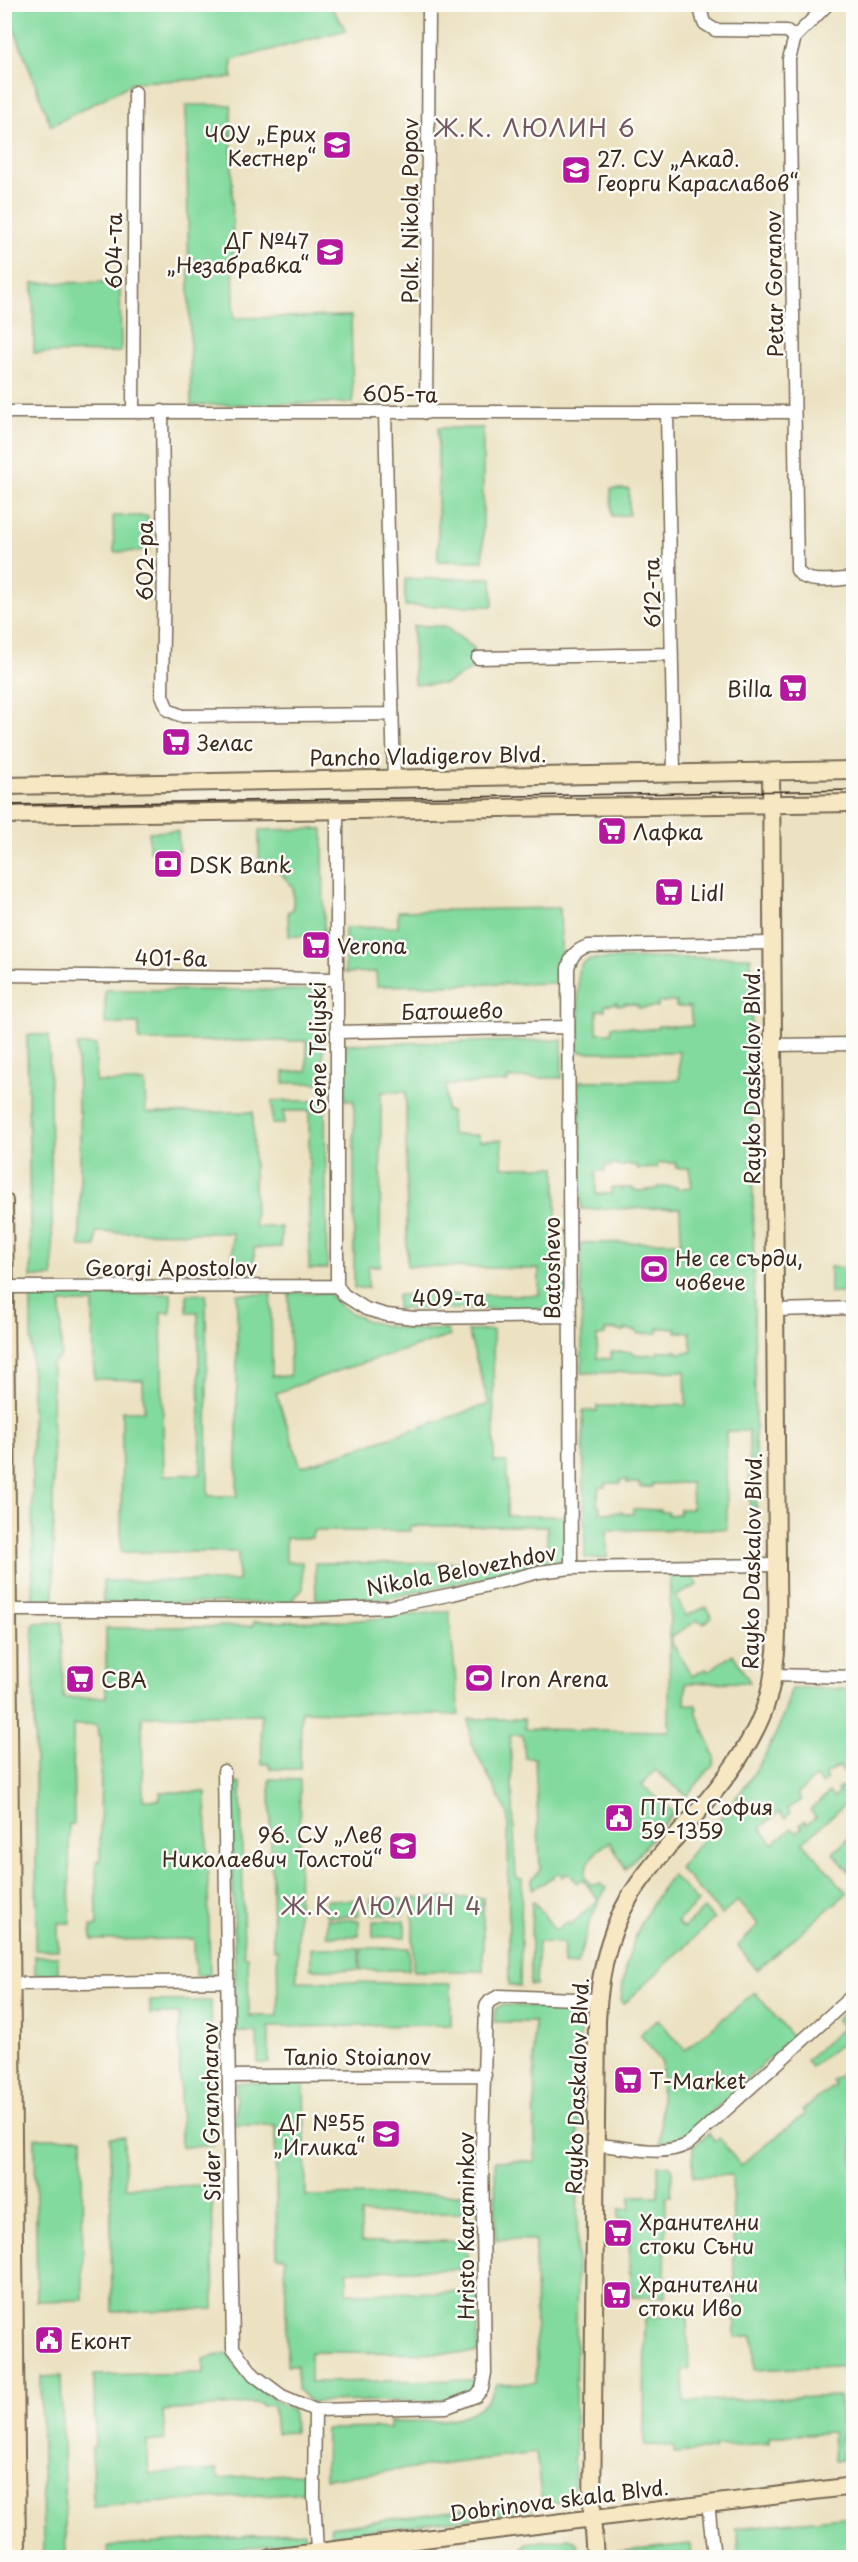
<svg xmlns="http://www.w3.org/2000/svg" width="858" height="2562" viewBox="0 0 858 2562" font-family="'Playpen Sans',sans-serif">
	<rect width="100%" height="100%" fill="#fdfcf7"/>
	<filter id="ink" filterUnits="userSpaceOnUse"><feTurbulence type="fractalNoise" baseFrequency=".0167" numOctaves="2"/><feDisplacementMap in="SourceGraphic" scale="12" xChannelSelector="R" yChannelSelector="G"/><feConvolveMatrix kernelMatrix="1 2 1 2 8 2 1 2 1" color-interpolation-filters="sRGB"/></filter>
	<filter id="wash" filterUnits="userSpaceOnUse"><feTurbulence type="fractalNoise" baseFrequency=".008" numOctaves="4" result="noise"/><feDisplacementMap in="SourceGraphic" scale="24" xChannelSelector="R" yChannelSelector="G"/><feGaussianBlur stdDeviation="1.35" result="paint"/><feColorMatrix in="noise" values="0 0 0 0 0 0 0 0 0 0 0 0 0 0 0 0 0 1.4 0 .05"/><feComposite in="paint" operator="in"/></filter>
	<g filter="url(#wash)">
		<rect width="100%" height="100%" fill="#ece2c2"/>
		<!-- green -->
		<path fill="#82da9e" stroke="#5e825e" stroke-width="1.5" fill-rule="evenodd" d="M5,4L330,5L346,30L232,60V78L135,82L51,126Z
			M186,105H231L234,318L351,316L353,403L191,405Z
			M120,282L121,352L34,353L33,283Z
			M438,428H483V561H438Z
			M611,489H629V515L612,516Z
			M113,516H148L149,551L114,552Z
			M492,578L493,606H405V579Z
			M413,626H444L474,648V668L445,684H414Z
			M323,829L324,936H289L288,911L293,910V887L271,862H259V830Z
			M178,831L179,851L149,852V832Z
			M560,908L562,983L377,986L376,972L345,973V928L398,927V911Z
			M751,957L756,1519H750L749,1431H726L727,1529L607,1530V1558H585L583,1411H597V1406L686,1405L685,1371L582,1373L581,1243L681,1242L680,1208L581,1209L579,1081L679,1080V1052H579L578,971L582,963L590,959ZM658,1002H676V1007H690L692,1026H658V1028L638,1030L631,1027L612,1026L611,1033H597V1010H605V1005L617,1003V1005H625V1003L638,1005V1008L658,1007ZM658,1163H676V1168H689L692,1187L677,1189V1187H658L657,1189L638,1191L631,1188H611V1194H596V1171H605V1166H611L612,1164H617V1166H625V1164L637,1166L638,1169L657,1168ZM658,1328H676V1332H690L692,1352L677,1353V1351H658V1354L638,1355L631,1352H611V1359L597,1358V1336L605,1335V1331L617,1329V1331H625V1329L637,1331L638,1334L658,1333ZM620,1480H627V1483H639L640,1487H652V1484L691,1483L692,1509H680L679,1514L668,1515V1512H661V1510L633,1509V1514H622V1512L600,1513V1506L597,1505L599,1487H606V1483H620Z
			M105,990H323V1083H284V1072L307,1071V1041H139V1024H105Z
			M27,1035H49L53,1277H31Z
			M562,1040V1078H508V1082L446,1085V1111H451L452,1135H479L480,1141L502,1140V1167H556V1283L567,1284V1309H397V1295H539V1269L407,1266L406,1092H381L380,1266H368V1288H354V1101L345,1100V1044Z
			M77,1045H96V1082H145L146,1113L253,1112L255,1227H281V1247L254,1248V1272H233L232,1233L96,1232V1247H80V1112H78Z
			M272,1101H325L327,1269H309V1111H284V1124H272Z
			M830,1267L848,1268V1293H830Z
			M289,1293H328C358,1330 404,1329 447,1330L450,1336L337,1371L276,1393L301,1467L489,1404L468,1331L493,1330L494,1462H507V1516H567L568,1559L385,1599H316L315,1563L511,1562V1556H547V1526H410V1531H313L312,1538H286V1562H302L303,1589L289,1603H103V1581H238V1552H121L122,1411H144L143,1380L94,1379L93,1303H61V1356L52,1365L54,1600H33L31,1296L171,1294V1312H161L164,1475L201,1474L198,1312H187V1294H206L208,1496H237V1294H271L272,1376H290Z
			M670,1576H693L698,1585L676,1596L686,1616L706,1607L712,1618L704,1623L697,1621L672,1636V1643L692,1676L706,1669L708,1671L733,1654L750,1682L686,1683L685,1704L697,1705V1714L715,1757L713,1765L687,1796L655,1770L642,1785L674,1812L626,1869L610,1842C595,1850 586,1861 585,1877L591,1885L600,1884L606,1888L590,1920L577,1965L563,1964L564,1943L538,1942L536,1985H530L532,1902L534,1901L555,1930L567,1922L570,1925L598,1900L583,1879L577,1883L569,1873L562,1877L559,1873L532,1890V1879L540,1870L535,1758H525L523,1735H510L516,1878L522,1879L520,1986L509,1985L508,1814L471,1743L469,1719H524L525,1729L669,1731Z
			M449,1611L459,1715L301,1711L300,1769H270L269,1764H262L261,1714L142,1716L143,1800H160V1792H206L210,1975H195L194,1939L92,1940L91,1926H97L96,1861H100L101,1736H98L97,1725H73L74,1824H69L70,1923H58V1950H35V1935L37,1930L33,1623L62,1622L63,1698L106,1697V1628L253,1626L254,1622L351,1621Z
			M801,1688L853,1689V1797L803,1842L847,1893L757,1970L738,1946L759,1925L737,1901L722,1915L679,1868C725,1811 774,1763 791,1689ZM839,1766L853,1782L844,1790L841,1787L837,1790L839,1793L834,1798L829,1793L810,1810L816,1817L807,1824L804,1821L800,1825L802,1828L797,1833L792,1828L773,1844L760,1828L779,1812L785,1818L790,1813L787,1809L802,1800L797,1794L816,1777L822,1784L827,1779L824,1775Z
			M270,1779L300,1780L297,1981L451,1984V2025L269,2027V2063H258L257,2032H236L231,1783H241L244,1957H248L249,2016H278L277,1949H273Z
			M853,1834V1876L833,1853Z
			M672,1875L698,1902L677,1922L683,1928L704,1909L714,1919L624,2004L621,2001C625,1950 641,1916 672,1875Z
			M413,1898H483V1971H413Z
			M371,1899H403V1915H371Z
			M326,1900H358V1916H326Z
			M327,1919L359,1920V1936H327Z
			M373,1921H405V1937H373Z
			M311,1948H359V1970L311,1969Z
			M361,1948H409V1970H361Z
			M35,1956H58V1974H35Z
			M755,1992L792,2037L690,2132L678,2139L660,2143L662,2063L640,2034L658,2019L685,2050Z
			M150,2001H211L214,2146L181,2147L179,2014H150Z
			M501,2005L580,2009L574,2498L569,2501L542,2504L536,2453L325,2479L326,2429L390,2428V2421C428,2421 481,2427 497,2384L536,2383L535,2240L496,2239L495,2161H535L534,2022H494L495,2010Z
			M853,2005V2050L846,2040L811,2067L806,2060L843,2028L836,2020Z
			M853,2065V2365L755,2370L753,2336L735,2337L732,2175L693,2176V2147L709,2133L715,2141L719,2138L740,2165L805,2114L802,2110L835,2085L832,2081Z
			M304,2082L306,2196L466,2194V2213L361,2214V2242L467,2241V2269L347,2271V2293L478,2292V2353L310,2352V2382L479,2380L473,2394L459,2400L311,2402L297,2389V2365H287L285,2257H277L275,2125H236V2083Z
			M110,2137H124L125,2187L212,2185L214,2309L112,2312Z
			M35,2138H82L83,2300L37,2301Z
			M658,2165H669L672,2170L671,2196H666L665,2297H631V2273L629,2272L630,2219H619V2209H630V2196H658Z
			M687,2316L689,2370H683L684,2402L840,2396L842,2460L834,2461L832,2432L769,2437V2443L714,2447V2450L674,2453V2446L644,2445L645,2317Z
			M226,2353C245,2377 264,2398 293,2410L294,2432L276,2433L273,2405L262,2406L261,2403L163,2411L165,2440L147,2442L149,2474L217,2470L218,2478L304,2473L306,2492L93,2507L92,2447L95,2446L94,2375L203,2373V2359Z
			M61,2376L66,2557H43L41,2377Z
			M530,2501L532,2510L331,2536L330,2527Z
			M853,2516V2557H739L736,2528Z
			M304,2532L305,2540L203,2554L109,2557L108,2547Z
			M569,2538L577,2543L581,2557H524L521,2549L526,2543Z
			M690,2544L691,2557H608L607,2553Z
			M477,2548L492,2557H432L431,2554Z"/>
	</g>
	<g filter="url(#ink)">
		<g fill="none" stroke-linecap="round" stroke-linejoin="round">
			<!-- street casing -->
			<g stroke="#796a57" stroke-width="15">
				<path id="street" d="M699,4L704,23L715,30L787,31L795,37
					M828,4L795,37L789,59L797,570C805,586 838,579 854,578
					M133,410L135,92
					M162,411L164,566L162,695L168,710L182,716L391,714
					M4,412H794
					M385,412L394,779
					M426,413L429,10
					M667,413L674,772
					M478,658L672,654
					M337,810V1286
					M4,975L337,979
					M337,1032L568,1027
					M773,1045L854,1044
					M337,1286L344,1295L366,1309L387,1315L414,1318L570,1316
					M6,1287L337,1286
					M775,1310L854,1308
					M571,1568L568,968C571,956 576,950 588,946L772,943
					M8,1610H311L388,1607L453,1594L539,1572L571,1568L777,1565
					M773,1675L854,1677
					M224,1771L233,2348L254,2375L282,2396L315,2410L447,2407L476,2396L482,2389L485,2373L482,2147L486,2006L490,2001L499,1996L598,2000
					M11,1984L227,1981
					M229,2076L485,2075
					M596,2145C627,2146 660,2158 688,2144L854,1994
					M315,2410L314,2496L317,2551
					M708,2503L714,2558"/>
			</g>
			<!-- secondary casing -->
			<g stroke="#796a57" stroke-width="20">
				<path id="secondary" d="M4,786L854,770
					M4,815L854,803
					M4,1201L17,2558
					M270,2558L854,2486
					M595,2558L592,2516L597,2021C599,1972 609,1924 639,1883C680,1826 738,1778 764,1710C781,1664 777,1613 777,1565L771,772"/>
			</g>
			<!-- street -->
			<use href="#street" stroke="#fff" stroke-width="12"/>
			<!-- secondary -->
			<use href="#secondary" stroke="#f7e8c3" stroke-width="16"/>
			<!-- tram -->
			<path stroke="#3b2a1e" stroke-width="1.5" d="M4,805L854,790"/>
		</g>
	</g>
	<!-- icons -->
	<defs>
		<g id="school-square" transform="scale(1.5)"><rect x="-9" y="-9" width="18" height="18" rx="4" fill="#b5179e" stroke="#fdfcf7"/><path d="M0-5L7-2L0 1L-7-2ZM-4 1L0 2.5L4 1V4Q0 6-4 4Z" fill="#fff"/></g>
		<g id="supermarket-square" transform="scale(1.5)"><rect x="-9" y="-9" width="18" height="18" rx="4" fill="#b5179e" stroke="#fdfcf7"/><path d="M-6-5.5h2.5l.6 2H6L4.5 2H-2.5L-4.4-4H-6ZM-1.5 3.2a1.3 1.3 0 1 0 .1 0ZM3 3.2a1.3 1.3 0 1 0 .1 0Z" fill="#fff"/></g>
		<g id="bank-square" transform="scale(1.5)"><rect x="-9" y="-9" width="18" height="18" rx="4" fill="#b5179e" stroke="#fdfcf7"/><path d="M-6-4H6V4H-6ZM0-2.3a2.3 2.3 0 1 0 0 4.6a2.3 2.3 0 1 0 0-4.6Z" fill="#fff"/></g>
		<g id="stadium-square" transform="scale(1.5)"><rect x="-9" y="-9" width="18" height="18" rx="4" fill="#b5179e" stroke="#fdfcf7"/><path d="M0-5a6.5 5 0 1 0 0 10a6.5 5 0 1 0 0-10ZM-3.5-1.8h7v3.6h-7Z" fill="#fff"/></g>
		<g id="civic-square" transform="scale(1.5)"><rect x="-9" y="-9" width="18" height="18" rx="4" fill="#b5179e" stroke="#fdfcf7"/><path d="M-.6-6.5H3V-4.5H.6V-3L4-1V1h2V6H-6V1h2V-1L-.6-3ZM-1.2 2.5V6h2.4V2.5Z" fill="#fff"/></g>
	</defs>
	<g fill-rule="evenodd">
		<use href="#school-square" x="337" y="145"/>
		<use href="#school-square" x="576" y="170"/>
		<use href="#school-square" x="330" y="252"/>
		<use href="#supermarket-square" x="793" y="688"/>
		<use href="#supermarket-square" x="176" y="742"/>
		<use href="#supermarket-square" x="612" y="831"/>
		<use href="#bank-square" x="168" y="864"/>
		<use href="#supermarket-square" x="669" y="892"/>
		<use href="#supermarket-square" x="316" y="945"/>
		<use href="#stadium-square" x="654" y="1269"/>
		<use href="#stadium-square" x="479" y="1678"/>
		<use href="#supermarket-square" x="80" y="1679"/>
		<use href="#civic-square" x="619" y="1818"/>
		<use href="#school-square" x="403" y="1846"/>
		<use href="#supermarket-square" x="628" y="2080"/>
		<use href="#school-square" x="386" y="2134"/>
		<use href="#supermarket-square" x="618" y="2233"/>
		<use href="#supermarket-square" x="617" y="2295"/>
		<use href="#civic-square" x="49" y="2340"/>
	</g>
	<g text-anchor="middle" dominant-baseline="central" stroke-width="5" stroke-linejoin="round" paint-order="stroke">
		<!-- poi labels -->
		<g font-size="21" fill="#3b2a1e" stroke="#fdfcf7" text-anchor="start">
			<text x="316" y="133" text-anchor="end">ЧОУ „Ерих<tspan x="316" dy="24">Кестнер“</tspan></text>
			<text x="597" y="158">27. СУ „Акад.<tspan x="597" dy="24">Георги Караславов“</tspan></text>
			<text x="309" y="240" text-anchor="end">ДГ №47<tspan x="309" dy="24">„Незабравка“</tspan></text>
			<text x="772" y="688" text-anchor="end">Billa</text>
			<text x="197" y="742">Зелас</text>
			<text x="633" y="831">Лафка</text>
			<text x="189" y="864">DSK Bank</text>
			<text x="690" y="892">Lidl</text>
			<text x="337" y="945">Verona</text>
			<text x="675" y="1257">Не се сърди,<tspan x="675" dy="24">човече</tspan></text>
			<text x="500" y="1678">Iron Arena</text>
			<text x="101" y="1679">CBA</text>
			<text x="640" y="1806">ПТТС София<tspan x="640" dy="24">59-1359</tspan></text>
			<text x="382" y="1834" text-anchor="end">96. СУ „Лев<tspan x="382" dy="24">Николаевич Толстой“</tspan></text>
			<text x="649" y="2080">T-Market</text>
			<text x="365" y="2122" text-anchor="end">ДГ №55<tspan x="365" dy="24">„Иглика“</tspan></text>
			<text x="639" y="2221">Хранителни<tspan x="639" dy="24">стоки Съни</tspan></text>
			<text x="638" y="2283">Хранителни<tspan x="638" dy="24">стоки Иво</tspan></text>
			<text x="70" y="2340">Еконт</text>
		</g>
		<!-- street labels -->
		<g font-size="21" fill="#3b2a1e" stroke="#fdfcf7">
			<text transform="translate(409 211) rotate(-90)">Polk. Nikola Popov</text>
			<text transform="translate(113 251) rotate(-90)">604-та</text>
			<text transform="translate(773 284) rotate(-91)">Petar Goranov</text>
			<text transform="translate(400 393) rotate(1)">605-та</text>
			<text transform="translate(144 561) rotate(-90)">602-ра</text>
			<text transform="translate(651 593) rotate(-91)">612-та</text>
			<text transform="translate(428 755) rotate(-1)">Pancho Vladigerov Blvd.</text>
			<text transform="translate(171 957) rotate(1)">401-ва</text>
			<text transform="translate(452 1010) rotate(-1)">Батошево</text>
			<text transform="translate(317 1048) rotate(-90)">Gene Teliyski</text>
			<text transform="translate(751 1076) rotate(-90)">Rayko Daskalov Blvd.</text>
			<text x="171" y="1267">Georgi Apostolov</text>
			<text transform="translate(551 1268) rotate(-90)">Batoshevo</text>
			<text x="449" y="1297">409-та</text>
			<text transform="translate(751 1561) rotate(-89)">Rayko Daskalov Blvd.</text>
			<text transform="translate(461 1569) rotate(-11)">Nikola Belovezhdov</text>
			<text x="357" y="2056">Tanio Stoianov</text>
			<text transform="translate(576 2086) rotate(-88)">Rayko Daskalov Blvd.</text>
			<text transform="translate(210 2112) rotate(-91)">Sider Grancharov</text>
			<text transform="translate(465 2226) rotate(-90)">Hristo Karaminkov</text>
			<text transform="translate(559 2499) rotate(-7)">Dobrinova skala Blvd.</text>
		</g>
		<!-- quarter labels -->
		<g font-size="24" letter-spacing="1.5" fill="#74585f" stroke="#fdfcf7">
			<text x="535" y="127">Ж.К. ЛЮЛИН 6</text>
			<text x="382" y="1905">Ж.К. ЛЮЛИН 4</text>
		</g>
	</g>
	<!-- margin -->
	<rect width="858" height="2562" fill="none" stroke="#fdfcf7" stroke-width="24"/>
</svg>
